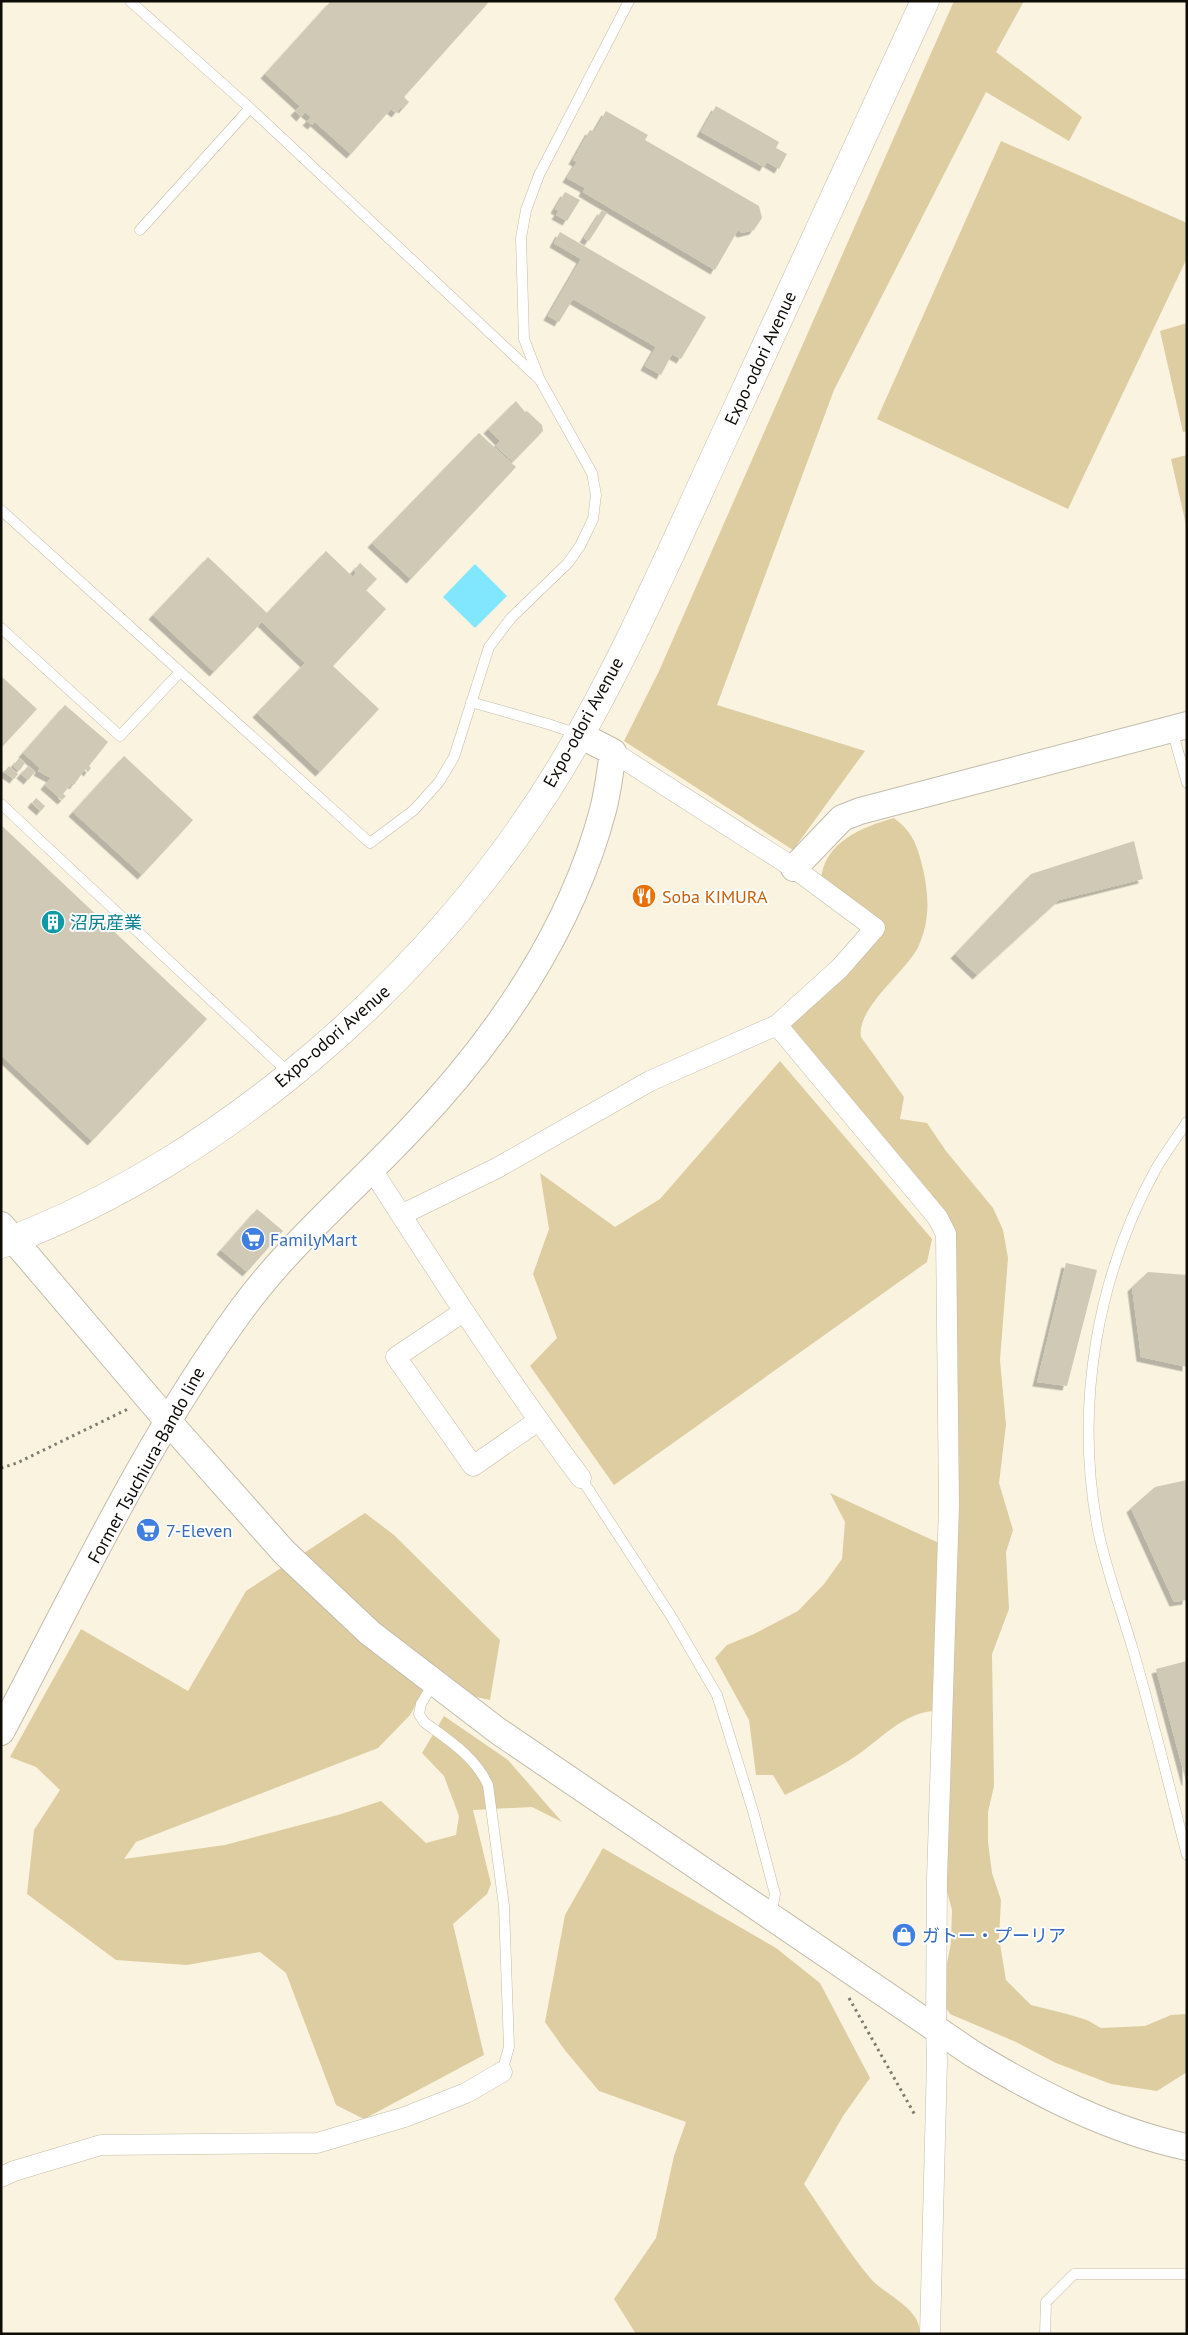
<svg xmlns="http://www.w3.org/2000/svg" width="1188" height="2335" viewBox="0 0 1188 2335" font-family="'PT Sans','Noto Sans JP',sans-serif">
	<defs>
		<filter id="shadow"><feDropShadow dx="-4.5" dy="4.5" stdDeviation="0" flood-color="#0004"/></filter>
	</defs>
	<rect width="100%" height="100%" fill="#faf3e0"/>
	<!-- green -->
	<path fill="#ddcda0" d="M954,1H1024L996,52L1082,117L1069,141L986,92L834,390L717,705L865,751L793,850L624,741L659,671Z
		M1001,141L1187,223V258L1068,509L877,419Z
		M1187,323V431L1183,432L1160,331Z
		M1187,455V529L1171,459Z
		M894,818C913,832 918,847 923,869C929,895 930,921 919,945C908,971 856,1007 861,1037L904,1097L900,1119L927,1123L946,1151L993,1208L1003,1230L1008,1258L1000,1360L1006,1425L999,1483L1013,1530L1006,1552L1009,1609L992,1654L994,1786L988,1812V1842L992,1873L1001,1900L999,1938L1006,1980L1031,2005L1067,2014L1087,2020L1101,2028L1145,2026L1171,2015L1187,2014V2072L1157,2091L1111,2084L1056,2063L1016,2042L950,2014L940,1998L951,1943L952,1910L944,1880L933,1711C902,1714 881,1739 856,1756C833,1771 809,1783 785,1795L773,1775H756L749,1720L715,1658L727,1645L754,1634L798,1611L824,1584L842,1559L845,1522L830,1493L952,1549V1234L791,1032V1023L884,927L821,880C824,842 862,827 894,818Z
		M780,1061L932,1239L927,1262L614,1485L530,1366L557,1338L533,1274L549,1229L540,1173L615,1227L660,1199Z
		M365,1513L394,1535L500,1640L490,1700L472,1696L436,1670L410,1715L378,1748L136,1842L124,1859L225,1845L338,1815L381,1801L426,1843L456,1835L459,1816L444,1776L422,1753L444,1716L508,1760L562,1822L532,1807L473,1810L491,1884L487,1894L453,1924L484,2055L364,2119L336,2105L286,1973L260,1952L187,1965L116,1960L27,1894L34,1830L60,1790L36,1767L10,1757L81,1629L188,1691L246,1591Z
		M603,1848L776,1948L820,1983L870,2078L843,2116L804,2184C825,2214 848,2252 871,2279C885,2295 921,2308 920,2334H636L614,2299L656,2238L674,2156L686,2122L599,2091L564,2049L545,2022L565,1915Z"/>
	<!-- water -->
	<path fill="#81e7ff" d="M475,564L507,596L475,628L443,597Z"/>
	<!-- building -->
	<path fill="#cfc9b6" filter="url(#shadow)" d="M331,1H486L488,3L404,97L409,102L403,109L401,107L396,113L391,109L351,154L315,122L312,125L307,121L311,117L305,112L301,117L295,111L300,106L265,74Z
		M716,106L779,142L776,148L787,154L779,169L767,162L764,167L701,132Z
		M606,111L648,135L645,140L759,206L762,218L754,230L742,233L738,230L715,270L583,192L585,188L567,178L577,162L573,160L590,130L594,132Z
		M565,192L580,200L567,221L556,215L559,211L555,209Z
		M602,210L607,213L589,241L584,238Z
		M560,232L706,317L681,359L672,354L661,375L645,366L656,347L573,299L559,322L548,316L581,259L554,243Z
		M516,401L525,412L527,411L542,425L543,431L513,462L496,446L500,441L488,429Z
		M479,433L516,467L411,579L372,543Z
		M326,551L353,577L356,573L354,570L360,563L377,579L366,590L386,609L333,666L379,709L320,772L257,713L305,663L262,622L214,672L153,615L208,557L267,613Z
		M1,676L37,709L1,748Z
		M65,705L108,742L89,766L91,768L88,772L85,769L74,785L72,783L63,794L66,796L62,800L45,785L51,778L38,771L40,768L23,753Z
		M124,756L193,820L142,875L73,812Z
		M19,758L25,763L19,771L13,766Z
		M9,766L18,774L14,779L4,772Z
		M28,766L35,772L28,780L21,774Z
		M36,798L45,806L41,811L32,803Z
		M1,825L207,1019L92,1141L1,1055Z
		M1134,841L1143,879L1059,900L977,975L955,954L1031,874Z
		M257,1209L283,1231L247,1272L221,1250Z
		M1066,1263L1097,1270L1067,1386L1037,1382Z
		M1148,1272L1187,1275V1367L1141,1357L1132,1287Z
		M1187,1480V1600L1174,1602L1131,1508L1155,1487Z
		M1187,1661V1781H1186L1156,1669Z"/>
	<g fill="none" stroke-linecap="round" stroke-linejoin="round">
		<!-- service casing -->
		<g stroke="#c2bcaa" stroke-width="11">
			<path id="service" d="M130,1L250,108L538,378
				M140,230L250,108
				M1,510L370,843L414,810L439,782L454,757L489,647L511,618L568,563L580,546L593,519L596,495L592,473L540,380L524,339L521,238L526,210L539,175L629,1
				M1,628L120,736L180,672
				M471,702L548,724L578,734
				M1172,730L1187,783
				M1,804L289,1073
				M1187,1122C1177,1137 1166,1152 1157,1167C1097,1275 1075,1403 1097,1525C1105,1567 1121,1609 1133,1650C1153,1718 1169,1787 1187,1855
				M581,1478L671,1616L717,1695L753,1811L775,1894L771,1916
				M433,1684L421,1704L419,1714L424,1722C448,1740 475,1756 488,1785L504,1906L509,2047L502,2072
				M1045,2334L1046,2302L1074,2274H1187"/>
		</g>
		<!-- minor casing -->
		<g stroke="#c2bcaa" stroke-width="21">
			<path id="minor" d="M777,1025L938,1218L946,1234L949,1505L937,1879L936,2028L937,2061L930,2334
				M371,1168C438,1273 506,1378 581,1478
				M401,1215L497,1168L650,1081L777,1025L840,968L875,928L794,868L613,752
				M463,1312L396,1357L473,1466L538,1421
				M1,2177L14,2171L101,2145L317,2143L405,2117L466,2093L502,2072"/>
		</g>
		<!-- tertiary casing -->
		<g stroke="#c2bcaa" stroke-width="28">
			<path id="tertiary" d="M794,868L842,818L860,811L1187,725
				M1,1225L167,1420L284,1552L370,1633L498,1731L973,2054C1039,2094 1111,2131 1187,2147
				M1,1732C77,1589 146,1440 242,1309C291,1242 355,1189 411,1129C496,1040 571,931 603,810C608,791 610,772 613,752L580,735"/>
		</g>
		<!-- secondary casing -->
		<g stroke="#c2bcaa" stroke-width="29">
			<path id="secondary" d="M1,1244C225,1161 437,972 560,769C625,661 677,538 730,424C795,283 860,142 925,1"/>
		</g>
		<!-- path -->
		<path stroke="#807b6f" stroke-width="3" stroke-dasharray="2.5 4" stroke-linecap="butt" d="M1,1468L17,1463L130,1408
			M849,1998L915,2115"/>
		<!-- service -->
		<use href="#service" stroke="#fff" stroke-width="10"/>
		<!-- minor -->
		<use href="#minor" stroke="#fff" stroke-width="20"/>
		<!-- tertiary -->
		<use href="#tertiary" stroke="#fff" stroke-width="26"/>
		<!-- secondary -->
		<use href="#secondary" stroke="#fff" stroke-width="28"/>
	</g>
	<!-- icons -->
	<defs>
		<g id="restaurant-disc" transform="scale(1.25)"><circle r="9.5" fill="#e8710a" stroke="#fff"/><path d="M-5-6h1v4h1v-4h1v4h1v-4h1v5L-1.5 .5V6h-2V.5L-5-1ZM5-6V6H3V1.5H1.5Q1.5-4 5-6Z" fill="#fff"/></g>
		<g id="building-disc" transform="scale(1.25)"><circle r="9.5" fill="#0f9aa8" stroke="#fff"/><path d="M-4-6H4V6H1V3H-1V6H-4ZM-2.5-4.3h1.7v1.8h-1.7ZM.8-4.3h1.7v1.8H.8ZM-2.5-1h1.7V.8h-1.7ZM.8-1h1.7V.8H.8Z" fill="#fff"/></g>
		<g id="supermarket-disc" transform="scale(1.25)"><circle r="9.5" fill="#3f7fe0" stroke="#fff"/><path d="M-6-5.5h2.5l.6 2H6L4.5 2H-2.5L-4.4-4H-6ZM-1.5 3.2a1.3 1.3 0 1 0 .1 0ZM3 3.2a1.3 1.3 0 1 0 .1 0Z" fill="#fff"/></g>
		<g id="shop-disc" transform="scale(1.25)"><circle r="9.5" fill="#3f7fe0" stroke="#fff"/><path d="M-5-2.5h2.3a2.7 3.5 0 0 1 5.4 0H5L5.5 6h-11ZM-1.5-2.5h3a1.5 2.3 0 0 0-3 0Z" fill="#fff"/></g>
	</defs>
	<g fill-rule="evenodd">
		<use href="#restaurant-disc" x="644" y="896"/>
		<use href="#building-disc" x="53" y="922"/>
		<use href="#supermarket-disc" x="253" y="1239"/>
		<use href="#supermarket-disc" x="148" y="1530"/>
		<use href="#shop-disc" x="904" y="1935"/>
	</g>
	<g text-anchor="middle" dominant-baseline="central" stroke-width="4" stroke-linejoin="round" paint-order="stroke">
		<!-- street labels -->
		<g font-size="18" fill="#0f0c07" stroke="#fff">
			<text transform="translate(760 358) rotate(-65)">Expo-odori Avenue</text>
			<text transform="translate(583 722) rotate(-61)">Expo-odori Avenue</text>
			<text transform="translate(332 1036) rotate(-41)">Expo-odori Avenue</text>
			<text transform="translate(146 1465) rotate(-61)">Former Tsuchiura-Bando line</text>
		</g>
		<!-- food labels -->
		<g font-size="18" fill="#c56008" stroke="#fff" text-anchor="start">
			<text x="662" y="896">Soba KIMURA</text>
		</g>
		<!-- culture labels -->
		<g font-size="18" fill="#0d838f" stroke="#fff" text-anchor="start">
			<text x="70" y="922">沼尻産業</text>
		</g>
		<!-- shop labels -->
		<g font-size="18" fill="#366cbe" stroke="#fff" text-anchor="start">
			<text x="270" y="1239">FamilyMart</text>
			<text x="166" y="1530">7-Eleven</text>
			<text x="922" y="1935">ガトー・プーリア</text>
		</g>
	</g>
	<!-- border -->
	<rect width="1188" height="2335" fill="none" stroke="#0f0c07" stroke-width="5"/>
</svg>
